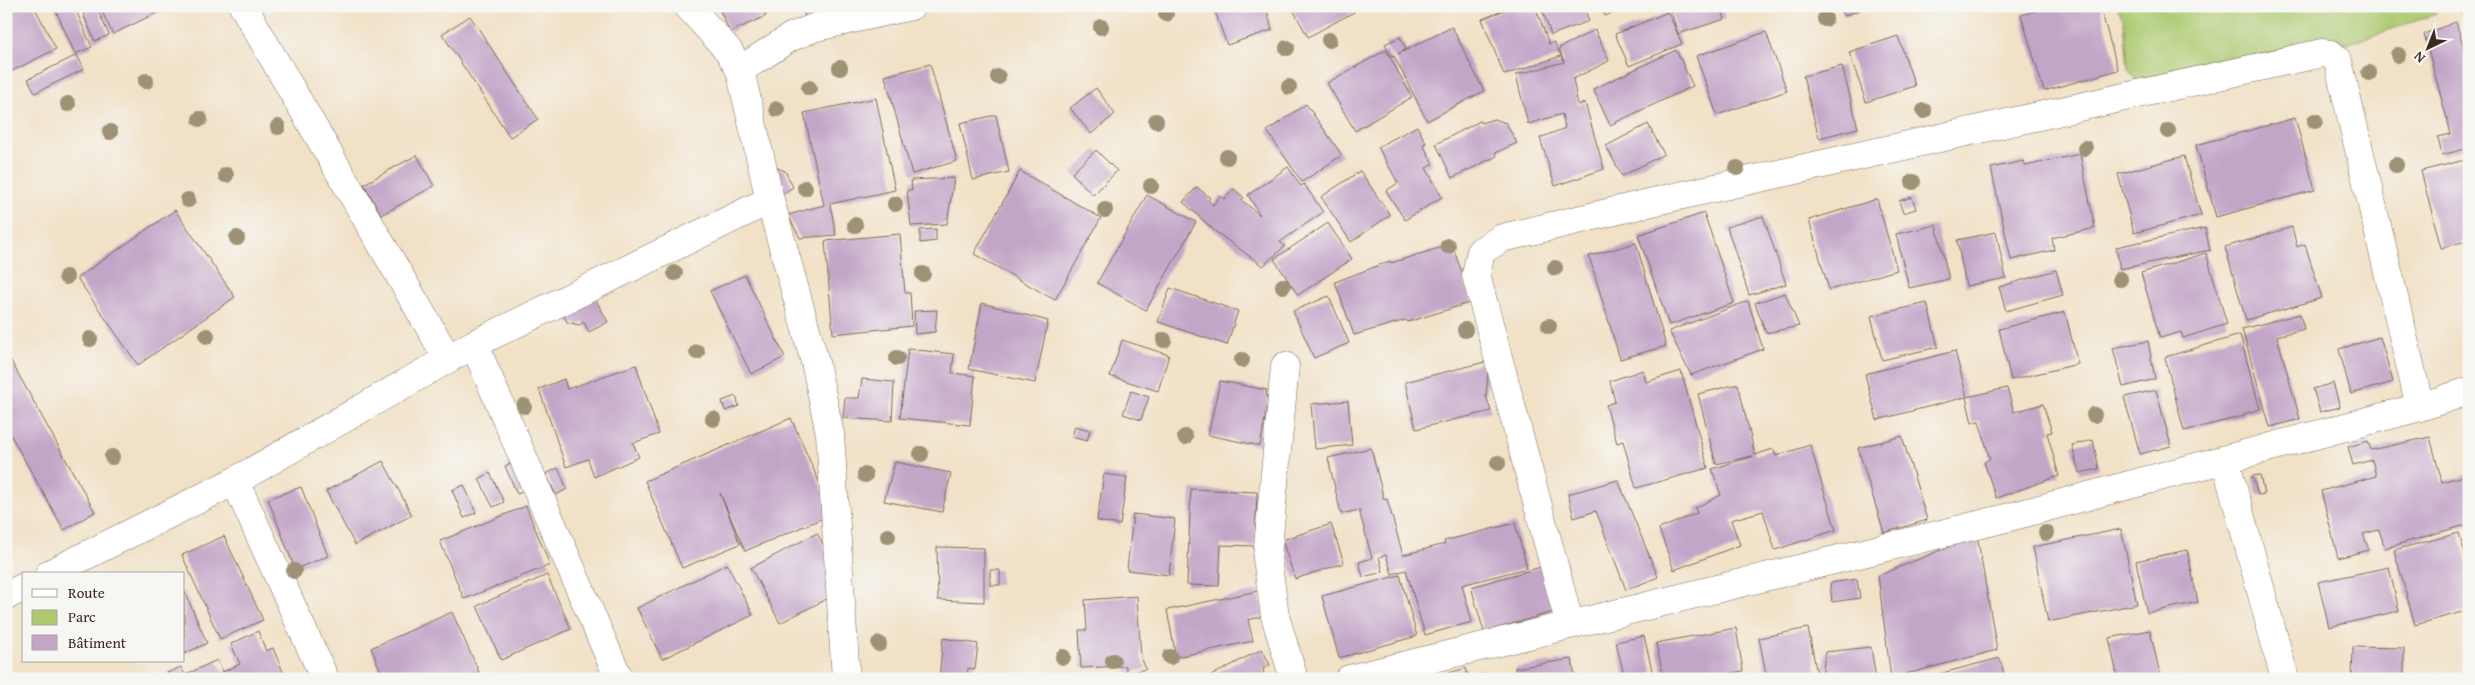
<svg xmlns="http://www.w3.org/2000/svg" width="2475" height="685" viewBox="0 0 2475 685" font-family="'Gentium Book Plus',serif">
	<rect width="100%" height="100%" fill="#f6f6f2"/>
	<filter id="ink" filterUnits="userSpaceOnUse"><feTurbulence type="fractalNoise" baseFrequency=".02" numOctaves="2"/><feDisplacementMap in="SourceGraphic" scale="10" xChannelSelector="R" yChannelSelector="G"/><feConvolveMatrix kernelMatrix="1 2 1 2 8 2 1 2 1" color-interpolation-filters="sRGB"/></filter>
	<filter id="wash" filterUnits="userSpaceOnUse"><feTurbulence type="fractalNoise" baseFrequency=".0096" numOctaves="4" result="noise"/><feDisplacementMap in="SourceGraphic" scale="20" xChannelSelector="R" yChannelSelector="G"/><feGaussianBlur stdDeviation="1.12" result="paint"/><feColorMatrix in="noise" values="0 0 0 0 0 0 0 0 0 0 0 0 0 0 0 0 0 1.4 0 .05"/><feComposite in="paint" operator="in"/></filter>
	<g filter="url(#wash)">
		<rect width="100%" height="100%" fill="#f1e1c6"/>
		<!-- green -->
		<path fill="#adca71" stroke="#747a48" d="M2117,6H2434L2436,14L2350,43L2301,47L2138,83L2128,69L2124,21Z"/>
		<g id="blocks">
			<!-- building -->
			<path fill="#c3a5c8" d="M6,6H34L56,49L6,74Z
				M54,6H74L92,47L75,54Z
				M99,6H171L113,34Z
				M718,6H762L766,16L730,32Z
				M802,6H854L806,21Z
				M1213,6H1266L1272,30L1227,45Z
				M1291,6H1350L1354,12L1308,37Z
				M1515,6H1535L1549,44L1554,42L1561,56L1504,75L1482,19Z
				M1541,6H1584L1589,21L1551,35Z
				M1601,6H1627L1605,16Z
				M1669,6H1721L1725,19L1678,34Z
				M1840,6H1870L1844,16Z
				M2052,6H2100L2118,70L2044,91L2021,15Z
				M2460,6H2469V33L2467,29Z
				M97,8L109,35L95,41L83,14Z
				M1668,12L1682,44L1629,66L1615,34Z
				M470,16L538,119L510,137L442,34Z
				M2456,22L2469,65V148L2442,155L2438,137L2451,134L2424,34Z
				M1452,27L1484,91L1427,121L1394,56L1392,57L1385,44L1400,37L1406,49L1398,54Z
				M1595,30L1609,61L1573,79L1578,105L1585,103L1604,169L1555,186L1540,138L1565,128L1562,114L1528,124L1516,75L1564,62L1559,48Z
				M1766,32L1787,91L1717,115L1696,56Z
				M1898,36L1915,86L1866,102L1849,52Z
				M1386,50L1412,97L1355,131L1327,83Z
				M1676,50L1693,86L1610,125L1593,89Z
				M77,55L84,69L35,93L28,79Z
				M930,64L957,161L912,174L885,76Z
				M1842,66L1858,128L1819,138L1803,76Z
				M1096,88L1115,114L1091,134L1070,108Z
				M876,98L895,190L830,204L836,235L800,238L788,215L824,205L804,113Z
				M1306,104L1342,155L1302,182L1267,131Z
				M996,115L1009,172L973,180L960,123Z
				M2295,118L2315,190L2216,217L2196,145Z
				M1494,119L1506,123L1517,143L1495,153L1497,156L1452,178L1436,144L1480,121L1481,123Z
				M1648,124L1664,154L1622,176L1606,146Z
				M1417,126L1426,143L1423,144L1433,164L1426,168L1442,197L1405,220L1386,191L1398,183L1378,147Z
				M1096,150L1117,171L1093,195L1072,173Z
				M2080,154L2095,228L2052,238L2054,250L2011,260L1991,168L2024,161L2025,166Z
				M417,155L434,186L381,215L364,184Z
				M2184,156L2201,215L2134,233L2118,174Z
				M2469,159V240L2441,248L2421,171Z
				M772,166L785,171L793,187L778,197Z
				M1288,167L1301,186L1304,184L1323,212L1280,242L1285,246L1263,266L1215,231L1183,202L1197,187L1210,198L1208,200L1213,205L1220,196L1224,199L1234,189L1244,198L1241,200L1260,215L1248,195Z
				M1020,171L1101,218L1055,300L974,254Z
				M1360,171L1390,215L1351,242L1321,197Z
				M954,178L947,224L911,226L907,190H912L911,180Z
				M1147,195L1196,222L1146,310L1097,283Z
				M1912,197L1916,209L1903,213L1899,201Z
				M1877,199L1897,270L1829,290L1809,220Z
				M175,210L235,297L138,365L77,278Z
				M1704,213L1734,303L1669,325L1638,235Z
				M1763,216L1786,284L1749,295L1727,227Z
				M1328,223L1352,259L1298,295L1274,259Z
				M1936,225L1949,279L1909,288L1896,234Z
				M2292,227L2297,247L2305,244L2322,298L2246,320L2225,247Z
				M2205,228L2210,250L2120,269L2116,247Z
				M936,229V241L920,243V230Z
				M1996,232L2006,278L1966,286L1957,240Z
				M900,234L905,293H910L912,326L833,334L825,241Z
				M1636,243L1666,346L1620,359L1589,256Z
				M1452,244L1472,302L1408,322L1406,320L1354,335L1335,282L1390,261L1391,263Z
				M2206,253L2227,324L2183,338L2181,332L2160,338L2141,273Z
				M2056,270L2063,295L2006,311L1999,287Z
				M745,275L785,357L751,374L710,291Z
				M1170,288L1238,311L1227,345L1158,322Z
				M592,293L608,322L589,332L584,322L579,325L567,322L561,311Z
				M1785,293L1799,326L1766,333L1755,303Z
				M1329,296L1349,343L1314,358L1293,311Z
				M1748,301L1763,349L1691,375L1669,331Z
				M982,303L1048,321L1035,383L969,369Z
				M1927,303L1938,347L1882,360L1871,316Z
				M937,310L935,332L915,334L914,311Z
				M2065,312L2078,364L2011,380L1999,329Z
				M2300,314L2304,329L2277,336L2300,419L2270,427L2242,329Z
				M2240,335L2260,409L2244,414V416L2184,431L2165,357Z
				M2380,337L2393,382L2351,394L2339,349Z
				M1122,340L1169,355L1158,391L1110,376Z
				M2148,341L2155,379L2123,387L2113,348Z
				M908,349L954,354L952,373L975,376L970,425L900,418Z
				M1955,351L1967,397L2007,388L2014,412L2043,404L2052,432L2047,433L2059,476L1996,498L1984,462L1990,459L1979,421L1972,423L1966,397L1877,420L1865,374Z
				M6,352L95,512L64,530L6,427Z
				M1489,361L1486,396L1491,411L1416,429L1405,382Z
				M636,365L659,434L633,443L639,457L594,477L588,459L566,467L539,389L564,379L567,389Z
				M1643,370L1646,382L1681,371L1708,468L1636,488L1623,441L1617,443L1606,405L1615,402L1610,381Z
				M862,379L894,382L892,421L843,418L845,398H859Z
				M1220,381L1267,390L1266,397H1269L1260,446L1208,435Z
				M2333,383L2340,407L2320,412L2313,389Z
				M1738,384L1755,455L1773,449L1776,456L1810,445L1836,530L1775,550L1763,511L1731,520L1740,545L1674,570L1659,529L1697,513L1695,508L1721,495L1712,469L1753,456L1716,464L1698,394Z
				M2156,390L2171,446L2140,454L2124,397Z
				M1131,391L1149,397L1141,420L1123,414Z
				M736,396L739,406L725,411L722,401Z
				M1348,401L1352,445L1315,449L1311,404Z
				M791,418L833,514L745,551L720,493L740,544L682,568L645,481Z
				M1075,426L1090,430L1087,441L1072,437Z
				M1902,436L1927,520L1884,533L1858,448Z
				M2430,437L2442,482L2469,474V524L2385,548L2379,530L2363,534L2369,550L2338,558L2321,491L2376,476L2372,460L2353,465L2348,447L2368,441L2371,450Z
				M2093,440L2099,469L2079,473L2072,445Z
				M1371,448L1384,500L1387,499L1403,555L1445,544L1444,541L1515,523L1527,568L1462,585L1472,622L1425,635L1406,570L1392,574L1386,555L1379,557L1383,572L1363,577L1359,562L1372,558L1359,510L1341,514L1328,458Z
				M383,461L412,515L355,545L326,491Z
				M517,461L529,489L517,494L505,466Z
				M895,462L951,473L942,512L884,501Z
				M558,468L567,489L556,495L546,474Z
				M490,473L504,502L493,507L479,479Z
				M1104,474L1127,477L1120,525L1097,521Z
				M2260,475L2264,494L2258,495L2252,476Z
				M1618,480L1658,577L1626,590L1596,511L1574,518L1568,494Z
				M464,485L476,513L464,518L452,490Z
				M301,487L328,556L295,569L268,499Z
				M1191,489L1257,492L1255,546L1221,545L1219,586L1187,585Z
				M526,506L550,565L464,599L440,541Z
				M1133,514L1175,519L1169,575L1127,570Z
				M1331,524L1344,563L1295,579L1282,540Z
				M2121,529L2137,604L2048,622L2033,547Z
				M817,533L846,589L780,623L751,568Z
				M2459,533L2469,569V610L2415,625L2394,550Z
				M1977,535L1997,650L1891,678L1878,576Z
				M224,536L263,620L220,639L182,555Z
				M937,547L984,548V602L938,600Z
				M2187,550L2198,602L2147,613L2136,561Z
				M727,564L753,615L662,659L637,608Z
				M1541,567L1553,612L1484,632L1471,587Z
				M2389,567L2399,611L2329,627L2318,582Z
				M990,570H1000V585H990Z
				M547,575L571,629L501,660L477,606Z
				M1400,575L1417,636L1339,658L1322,596Z
				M1857,579L1860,598L1832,602L1830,583Z
				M184,590L207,643L184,654Z
				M1258,591L1264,616L1248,620L1253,641L1176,657L1167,610Z
				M1137,596L1141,657L1146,669L1126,673V666L1081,668L1079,630H1087L1085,600Z
				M452,612L479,672L465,679H384L371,648Z
				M1736,628L1743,671L1728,674L1729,679H1664L1656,643Z
				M1808,628L1818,679H1767L1759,638Z
				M2150,630L2161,679H2118L2109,638Z
				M258,631L266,651L273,648L286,679H170L167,673L181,667L185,675L217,660L223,672L240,664L231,644Z
				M1644,636L1654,679H1625L1616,642Z
				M943,638L978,644L975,669L968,668L967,679H939Z
				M1871,647L1876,679H1822L1825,652Z
				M2353,647L2404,648V679H2352Z
				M1262,649L1270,665L1263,669L1265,679H1205Z
				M2000,658L2005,679H1923V678Z
				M1572,659L1575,679H1517L1515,668Z
				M1466,668L1468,677L1484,674L1485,679H1429Z"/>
		</g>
	</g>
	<g filter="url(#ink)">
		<use href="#blocks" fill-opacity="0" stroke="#7b6a59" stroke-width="1"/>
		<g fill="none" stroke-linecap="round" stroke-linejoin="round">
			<!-- street casing -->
			<g stroke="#7b6a59" stroke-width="29">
				<path id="street" d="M243,6L448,359
					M688,6L728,50L740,70L770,200L815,362L830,434L846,679
					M740,70L791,37L816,27L911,6
					M474,344L619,679
					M1285,366L1267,558L1275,616L1294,679
					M2225,459L2285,679
					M235,481L325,679
					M49,574L235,481L474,344L770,200
					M6,596L24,587
					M1570,625L1476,275L1481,251L1502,238L1661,200L2322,53L2331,54L2338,61L2420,407
					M1349,679L2006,518L2420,407L2469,391"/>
			</g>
			<!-- street -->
			<use href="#street" stroke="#fff" stroke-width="28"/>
		</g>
		<!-- trees -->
		<g fill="#9d9275">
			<circle cx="1166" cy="14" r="8"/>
			<circle cx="1825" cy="19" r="8"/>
			<circle cx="1101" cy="27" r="8"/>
			<circle cx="1329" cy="40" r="8"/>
			<circle cx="1287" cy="48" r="8"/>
			<circle cx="2398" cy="55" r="8"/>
			<circle cx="840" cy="68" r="8"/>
			<circle cx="2369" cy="73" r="8"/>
			<circle cx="998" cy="77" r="8"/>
			<circle cx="146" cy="81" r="8"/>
			<circle cx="1289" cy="87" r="8"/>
			<circle cx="809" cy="88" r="8"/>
			<circle cx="68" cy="104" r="8"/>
			<circle cx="777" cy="109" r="8"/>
			<circle cx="1924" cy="111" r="8"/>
			<circle cx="200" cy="119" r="8"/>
			<circle cx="1156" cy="121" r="8"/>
			<circle cx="2315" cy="121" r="8"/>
			<circle cx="278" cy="127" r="8"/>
			<circle cx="2168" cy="131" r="8"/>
			<circle cx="110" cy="132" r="8"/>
			<circle cx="2085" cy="148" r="8"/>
			<circle cx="1227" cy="157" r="8"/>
			<circle cx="2396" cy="165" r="8"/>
			<circle cx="1737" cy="168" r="8"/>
			<circle cx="226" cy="175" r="8"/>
			<circle cx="1913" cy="182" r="8"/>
			<circle cx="1151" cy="186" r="8"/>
			<circle cx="805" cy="188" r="8"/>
			<circle cx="188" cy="200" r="8"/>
			<circle cx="895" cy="204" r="8"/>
			<circle cx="1105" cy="210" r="8"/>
			<circle cx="855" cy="225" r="8"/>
			<circle cx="237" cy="238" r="8"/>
			<circle cx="1448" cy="246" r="8"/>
			<circle cx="1555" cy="268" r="8"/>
			<circle cx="675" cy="273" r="8"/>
			<circle cx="923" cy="274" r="8"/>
			<circle cx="66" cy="277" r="8"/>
			<circle cx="2120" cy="279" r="8"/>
			<circle cx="1283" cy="286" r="8"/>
			<circle cx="1549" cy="326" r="8"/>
			<circle cx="1465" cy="330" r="8"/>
			<circle cx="207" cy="336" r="8"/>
			<circle cx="90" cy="339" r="8"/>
			<circle cx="1164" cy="340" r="8"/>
			<circle cx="697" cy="352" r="8"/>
			<circle cx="897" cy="358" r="8"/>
			<circle cx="1242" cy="360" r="8"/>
			<circle cx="524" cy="406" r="8"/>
			<circle cx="2094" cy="415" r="8"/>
			<circle cx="713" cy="419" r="8"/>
			<circle cx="1185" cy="437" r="8"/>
			<circle cx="921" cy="454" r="8"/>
			<circle cx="112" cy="457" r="8"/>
			<circle cx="1498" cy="463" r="8"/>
			<circle cx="865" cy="475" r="8"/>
			<circle cx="2046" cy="533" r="8"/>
			<circle cx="888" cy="536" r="8"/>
			<circle cx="294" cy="571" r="8"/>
			<circle cx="879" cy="644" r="8"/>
			<circle cx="1063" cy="657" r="8"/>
			<circle cx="1170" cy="657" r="8"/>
			<circle cx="1113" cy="661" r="8"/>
		</g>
	</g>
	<!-- margin -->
	<rect width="2475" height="685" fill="none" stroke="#f6f6f2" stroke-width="25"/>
	<!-- legend -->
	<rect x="22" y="572" width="162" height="90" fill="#f6f6f2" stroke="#aba49d"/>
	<rect x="32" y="589" width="25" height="8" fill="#ffffff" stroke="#aba49d"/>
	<text x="68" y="598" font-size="15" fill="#3b2a1e">Route</text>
	<rect x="32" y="610" width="25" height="15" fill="#adca71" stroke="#aba49d"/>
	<text x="68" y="622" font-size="15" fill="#3b2a1e">Parc</text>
	<rect x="32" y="635" width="25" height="15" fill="#c3a5c8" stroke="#aba49d"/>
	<text x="68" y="648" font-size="15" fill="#3b2a1e">Bâtiment</text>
	<!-- north arrow -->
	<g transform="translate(2428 48) rotate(223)" stroke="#f6f6f2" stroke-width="4" paint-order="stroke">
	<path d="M0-4L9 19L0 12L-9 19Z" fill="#3b2a1e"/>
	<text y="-8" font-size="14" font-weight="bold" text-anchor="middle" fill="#3b2a1e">N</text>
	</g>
</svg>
